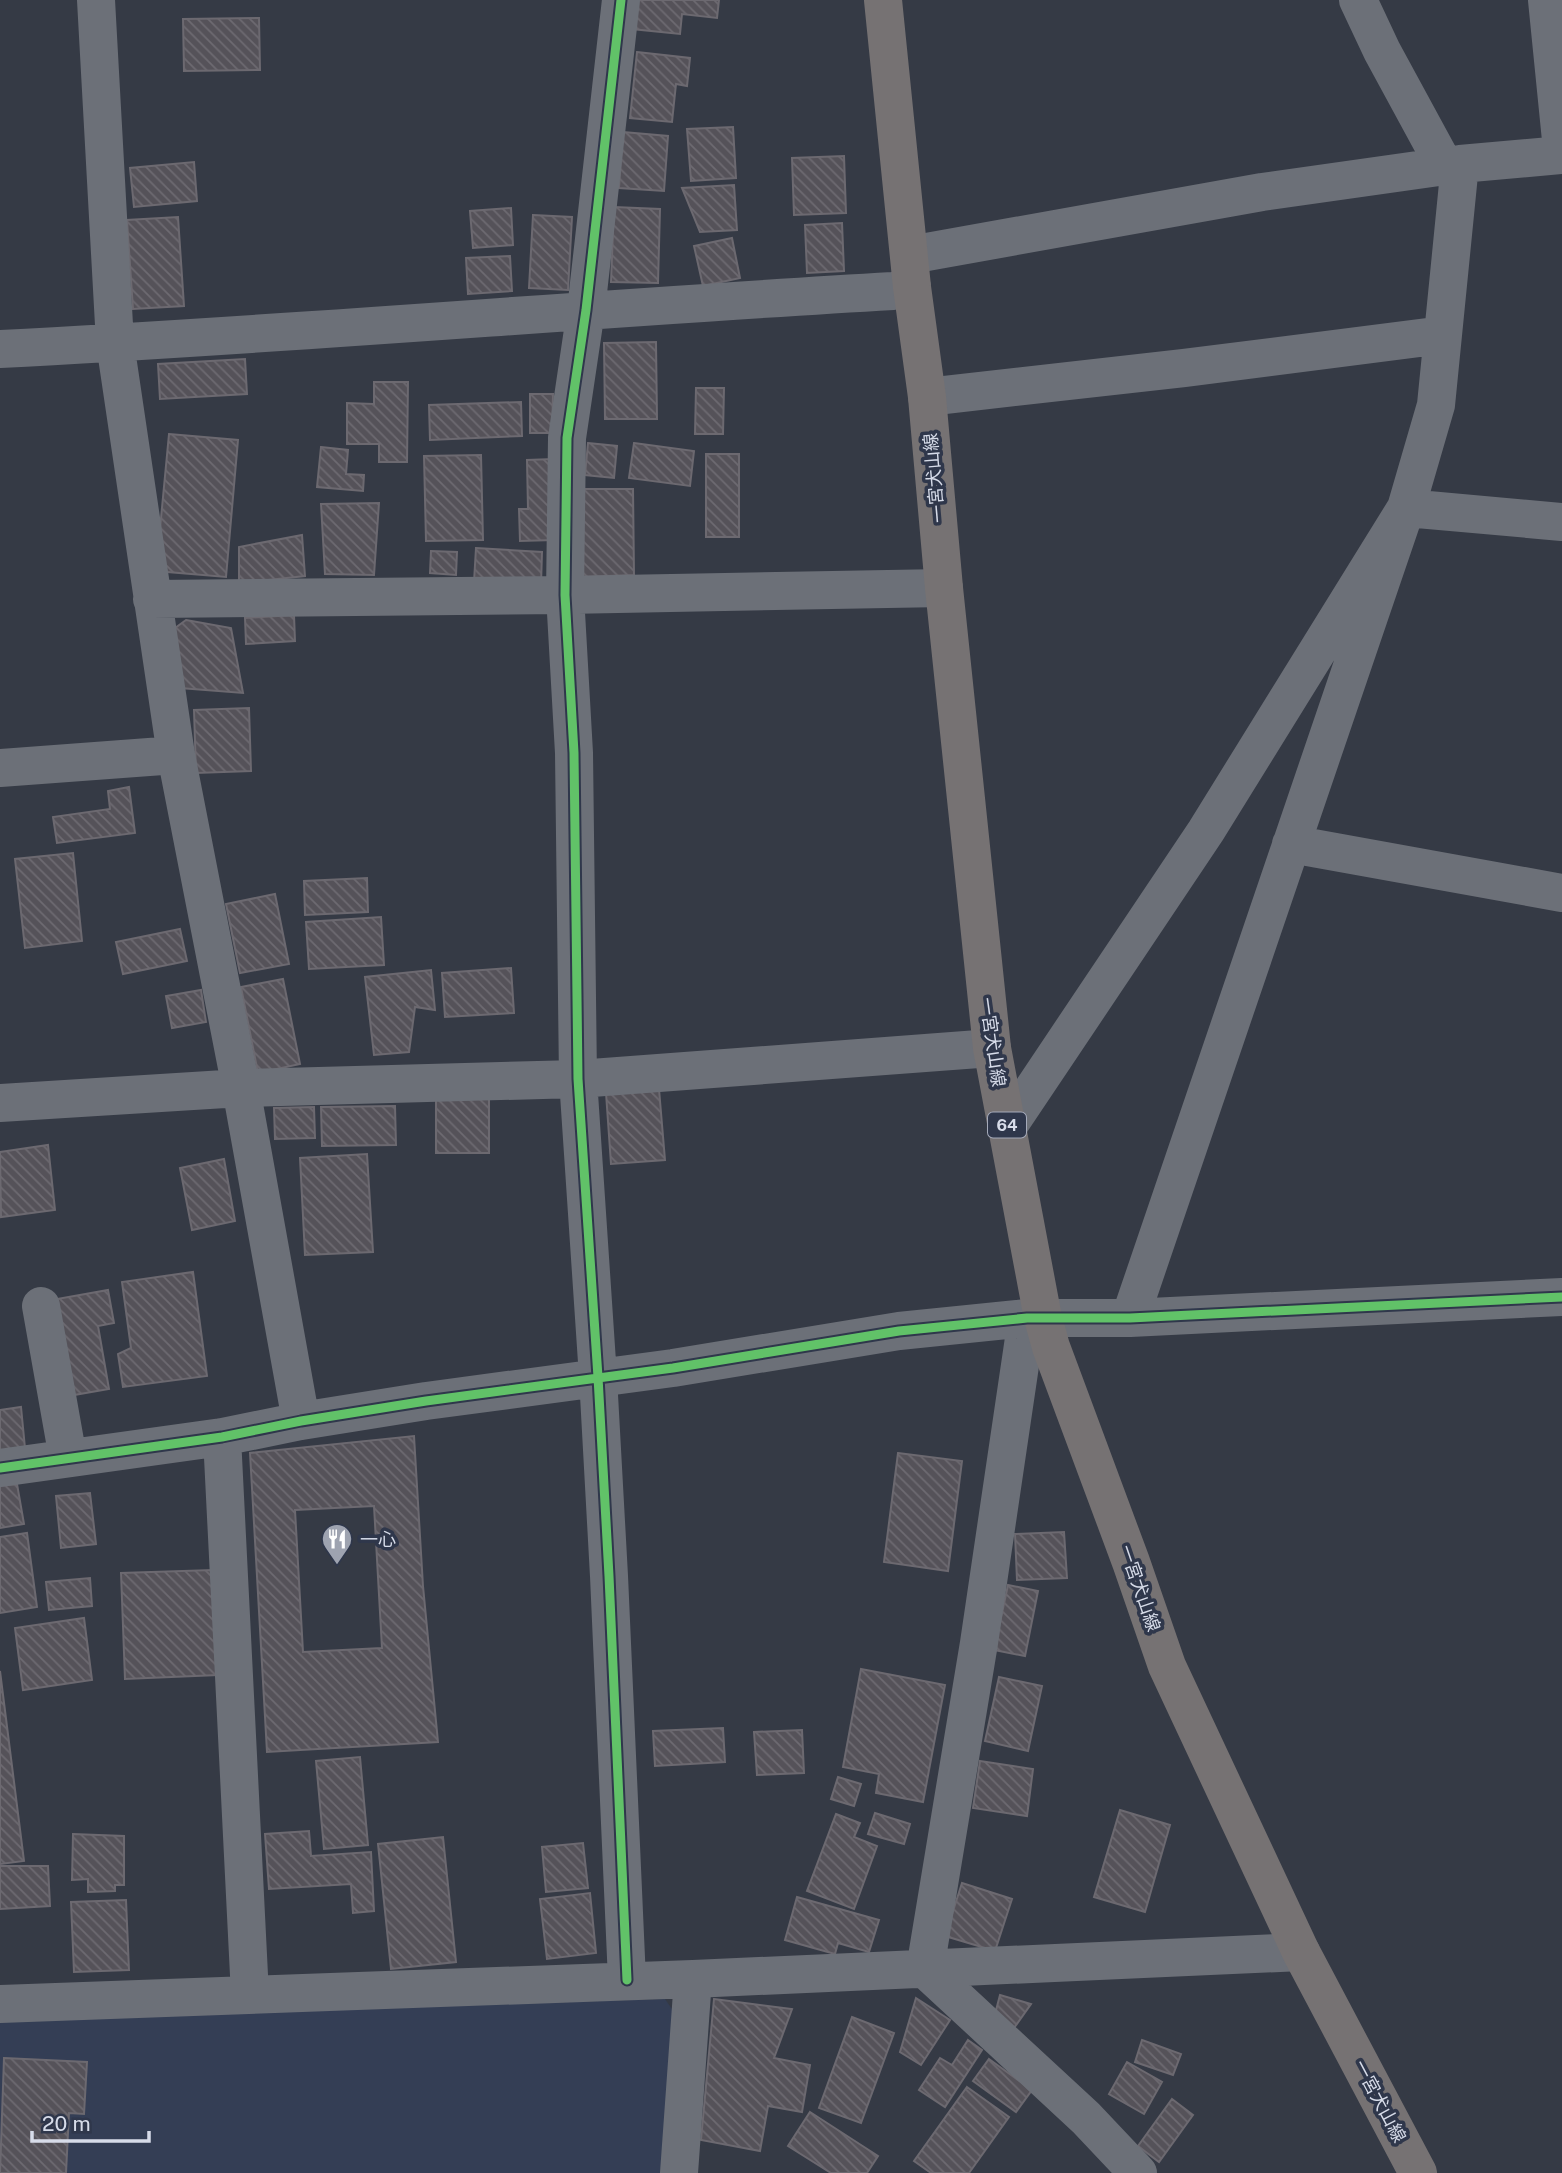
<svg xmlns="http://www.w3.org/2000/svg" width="1562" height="2173" viewBox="0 0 1562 2173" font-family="'Public Sans','Noto Sans JP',sans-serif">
	<defs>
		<pattern id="building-back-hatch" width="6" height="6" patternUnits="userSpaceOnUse" patternTransform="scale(1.75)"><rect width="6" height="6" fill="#555259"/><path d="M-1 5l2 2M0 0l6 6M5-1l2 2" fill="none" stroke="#6d6a71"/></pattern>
	</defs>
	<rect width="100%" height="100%" fill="#353a45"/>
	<!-- built -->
	<path fill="#343e55" d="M665,1999L676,2015L669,2173H0V2020Z"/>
	<!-- building -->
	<path fill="url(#building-back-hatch)" stroke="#6c6970" stroke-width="2" fill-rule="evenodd" d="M635,0H719L717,18L682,14L680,34L632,29Z
		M259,18L260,70L184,71L183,19Z
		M637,52L690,58L687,86L676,84L672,122L630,118Z
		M733,127L736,178L691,181L687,129Z
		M623,132L668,136L664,191L619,188Z
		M844,156L846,213L794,215L792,158Z
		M194,162L197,201L134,207L130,168Z
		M734,185L737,230L700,232L682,188Z
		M614,207L660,209L658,283L611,282Z
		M511,208L513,245L473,248L470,211Z
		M533,215L572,217L568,290L529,288Z
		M178,217L184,306L133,309L127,220Z
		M842,223L844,271L807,273L805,225Z
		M732,238L740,278L703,286L694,246Z
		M510,256L512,291L468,294L466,258Z
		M656,342L657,419H605L604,343Z
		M245,359L247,394L160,399L158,364Z
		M374,382H408L407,462H379V444H347V403L374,404Z
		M696,388H724L723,434H695Z
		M530,394H553L552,433H530Z
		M521,402L522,436L430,440L429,405Z
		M169,434L238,440L226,577L156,571Z
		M588,443L617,446L614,478L585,475Z
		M634,443L694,451L690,486L629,478Z
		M321,447L348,450L346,474L364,475L363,491L317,487Z
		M706,454H739V537H706Z
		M481,455L483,540L426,541L424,456Z
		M553,459L554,540L520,541L519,509H528L527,460Z
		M583,489H633L634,575L581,577Z
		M379,503L374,575L325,574L321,504Z
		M302,535L305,576L239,583V547Z
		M476,548L542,552L541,585L474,582Z
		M431,551L457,552L456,575L430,573Z
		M294,615L295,641L246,644L245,618Z
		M186,620L231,628L243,693L180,688L171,631Z
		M249,708L251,771L196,773L194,710Z
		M129,787L135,833L57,843L53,817L110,809L108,791Z
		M73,853L82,941L25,948L15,859Z
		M367,878L368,912L305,915L304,881Z
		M275,894L289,964L240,973L226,904Z
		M381,917L384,965L309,969L306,922Z
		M180,929L187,961L123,974L116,942Z
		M511,968L514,1013L445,1017L442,973Z
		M431,970L435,1010L415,1007L409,1052L374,1055L365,977Z
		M283,979L300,1064L258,1073L241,987Z
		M201,990L206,1022L172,1028L166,996Z
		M659,1089L665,1160L611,1164L606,1093Z
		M436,1099H489V1153H436Z
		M395,1106L396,1145L322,1146L321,1107Z
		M314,1107L315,1138L275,1139L274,1108Z
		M48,1145L55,1210L1,1217L0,1152Z
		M367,1154L373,1252L305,1255L300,1158Z
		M224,1159L235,1221L192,1230L180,1168Z
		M193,1272L207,1376L123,1387L118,1354L131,1348L122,1282Z
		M108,1290L114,1323L98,1326L109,1389L74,1395L57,1299Z
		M21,1407L25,1448L0,1451V1410Z
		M414,1436L423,1586L438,1742L267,1752L250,1453ZM374,1506L382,1648L303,1652L295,1510Z
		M898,1453L962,1461L948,1571L884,1562Z
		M17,1484L24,1524L0,1528V1486Z
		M90,1493L96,1544L61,1548L56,1496Z
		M1064,1532L1067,1578L1017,1580L1015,1534Z
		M27,1533L37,1607L0,1613V1537Z
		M213,1570L218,1675L125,1679L121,1573Z
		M90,1578L92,1606L49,1610L46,1582Z
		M1008,1585L1038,1591L1025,1656L994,1650Z
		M84,1618L92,1680L23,1690L15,1628Z
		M861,1669L945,1685L923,1802L876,1793L879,1774L843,1767Z
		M0,1671L24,1861L0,1864Z
		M999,1677L1042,1686L1028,1751L985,1741Z
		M723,1728L725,1762L655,1766L653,1731Z
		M802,1730L804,1773L757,1775L754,1732Z
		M360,1757L368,1845L324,1849L316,1761Z
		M980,1761L1033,1769L1027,1816L973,1808Z
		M838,1777L861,1784L854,1806L831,1799Z
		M1120,1810L1170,1825L1145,1912L1094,1897Z
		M875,1813L910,1824L904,1844L868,1834Z
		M836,1814L860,1823L854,1837L877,1846L854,1909L807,1891Z
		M309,1831L311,1856L371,1852L374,1911L353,1913L351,1884L269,1889L265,1834Z
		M73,1834L124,1836V1885H115V1891L88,1892V1879L72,1880Z
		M443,1837L456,1962L391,1969L378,1844Z
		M583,1843L588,1888L546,1892L542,1847Z
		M0,1866H48L50,1906L0,1909Z
		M962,1883L1012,1899L995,1951L945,1936Z
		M590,1893L596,1953L547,1959L540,1899Z
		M797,1897L879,1920L869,1952L838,1943L835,1954L785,1940Z
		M126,1900L129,1970L74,1972L71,1902Z
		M1000,1995L1031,2004L1014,2028L995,2014Z
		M916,1998L950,2020L921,2065L900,2052Z
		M714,1999L792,2009L774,2058L810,2065L802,2112L768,2106L760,2151L701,2140Z
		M852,2017L894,2033L861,2123L819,2108Z
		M968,2040L982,2050L945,2107L919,2090L940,2058L952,2065Z
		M1142,2040L1181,2054L1173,2075L1135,2062Z
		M4,2058L87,2062L84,2114L69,2113L66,2173H0Z
		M989,2059L1032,2090L1016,2112L973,2081Z
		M1127,2062L1162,2082L1144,2114L1109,2094Z
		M967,2087L1009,2117L969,2173H931L914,2161Z
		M1172,2099L1193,2115L1159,2162L1138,2146Z
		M810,2112L878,2156L867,2173H831L788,2146Z"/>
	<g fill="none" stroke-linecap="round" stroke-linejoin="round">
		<!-- minor -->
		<path stroke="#6c7078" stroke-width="38" d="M96,0L115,343L176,755L241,1088L301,1421
			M621,0L586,310L567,438L565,595L574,753L578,1079L598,1377L609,1576L627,1980
			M1358,0L1382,51L1445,167
			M1547,0L1562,150
			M910,255L1262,192L1460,164L1562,155
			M0,349C298,334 595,308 893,291L912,287
			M927,397L1184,368L1443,335
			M152,599L565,595L944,588
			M0,768L176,755
			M1291,844L1562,893
			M0,1103L241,1088L578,1079L992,1048
			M1007,1128L1206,831L1406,508L1562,522
			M41,1306L68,1458
			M1027,1318L979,1643L925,1969L1086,2118L1138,2173
			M1130,1318L1406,508L1436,405L1460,164
			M222,1437L250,1995
			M0,1468L222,1437L301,1421L426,1401L673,1368L899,1331L1027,1318H1130L1562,1297
			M0,2004L693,1979L1301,1952
			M679,2173L693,1979"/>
		<!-- primary -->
		<path stroke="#767273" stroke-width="38" d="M883,0L912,287L927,397L944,588L992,1048L1043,1318L1051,1347L1131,1562L1167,1666L1301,1952L1418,2173"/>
		<!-- cycleway casing -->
		<g stroke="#2f374b" stroke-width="13">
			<path id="cycleway" d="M621,0L586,310L567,438L565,595L574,753L578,1079L598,1377L609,1576L627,1980
				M0,1468L222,1437L301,1421L426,1401L673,1368L899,1331L1027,1318H1130L1562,1297"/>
		</g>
		<!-- cycleway -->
		<use href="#cycleway" stroke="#61c268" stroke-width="9"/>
	</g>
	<!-- icons -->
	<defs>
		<g id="restaurant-pin" transform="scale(1.575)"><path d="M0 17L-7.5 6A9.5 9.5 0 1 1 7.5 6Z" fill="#9ea3b0" stroke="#2f374b"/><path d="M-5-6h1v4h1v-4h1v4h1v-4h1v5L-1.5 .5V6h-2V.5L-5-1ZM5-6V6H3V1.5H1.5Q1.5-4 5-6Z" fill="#fff"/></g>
	</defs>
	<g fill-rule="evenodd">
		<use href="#restaurant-pin" x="337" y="1539"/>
	</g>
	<g text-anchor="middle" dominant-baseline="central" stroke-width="7" stroke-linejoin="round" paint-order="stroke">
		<!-- shield labels -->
		<rect fill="#2f374b" stroke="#a5aaba" stroke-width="2" x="988" y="1112.5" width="38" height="25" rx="5"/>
		<g font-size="16" font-weight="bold" fill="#d7dce9">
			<text x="1007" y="1125">64</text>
		</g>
		<!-- street labels -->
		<g font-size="18" fill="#d7dce9" stroke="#2f374b">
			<text transform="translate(934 478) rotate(-95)">一宮犬山線</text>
			<text transform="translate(993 1042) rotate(82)">一宮犬山線</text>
			<text transform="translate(1140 1588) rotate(71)">一宮犬山線</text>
			<text transform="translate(1380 2101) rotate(62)">一宮犬山線</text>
		</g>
		<!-- poi labels -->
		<g font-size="18" fill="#d7dce9" stroke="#2f374b" text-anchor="start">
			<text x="360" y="1539">一心</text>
		</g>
	</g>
	<!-- scale -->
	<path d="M32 2131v10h117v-10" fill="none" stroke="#d7dce9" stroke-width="3.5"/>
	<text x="42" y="2131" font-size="21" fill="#d7dce9" stroke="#2f374b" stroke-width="5" paint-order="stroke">20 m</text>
</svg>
